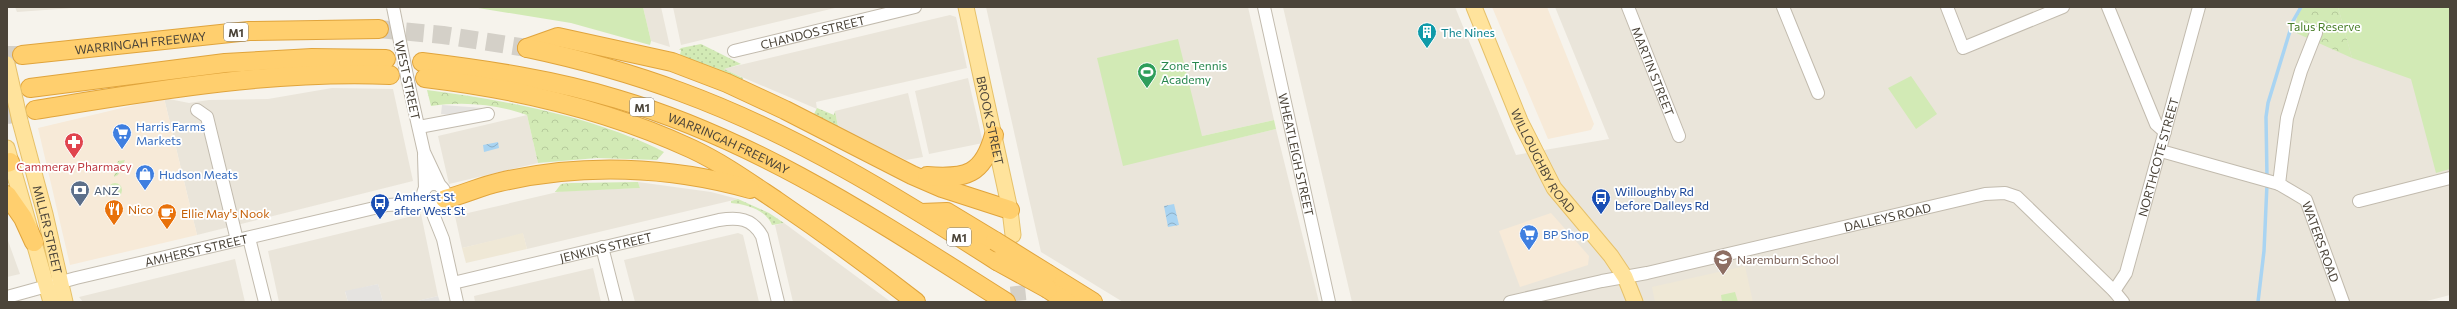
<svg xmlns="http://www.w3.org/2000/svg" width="2457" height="309" viewBox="0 0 2457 309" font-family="Commissioner,sans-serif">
	<defs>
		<pattern id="grass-dots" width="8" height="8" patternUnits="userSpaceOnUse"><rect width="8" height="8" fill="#d2eab5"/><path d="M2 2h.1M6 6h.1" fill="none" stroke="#b6ca9c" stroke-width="1.8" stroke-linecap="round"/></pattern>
		<pattern id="forest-crowns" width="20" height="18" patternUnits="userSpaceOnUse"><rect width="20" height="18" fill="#d2eab5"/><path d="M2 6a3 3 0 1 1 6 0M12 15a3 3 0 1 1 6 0" fill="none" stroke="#b6ca9c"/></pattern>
		<pattern id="garden-furrows" width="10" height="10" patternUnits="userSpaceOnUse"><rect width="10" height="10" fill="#d2eab5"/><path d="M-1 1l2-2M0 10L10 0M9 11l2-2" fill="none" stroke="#b6ca9c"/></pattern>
		<pattern id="water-waves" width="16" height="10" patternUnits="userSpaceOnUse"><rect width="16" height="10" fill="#a9d4f2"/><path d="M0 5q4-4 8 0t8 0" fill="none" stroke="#8caec5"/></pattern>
	</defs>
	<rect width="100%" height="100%" fill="#f6f3ec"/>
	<!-- residential -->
	<path fill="#eae5da" d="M15,7H87L17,12Z
		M643,7H661L670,47L651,41Z
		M673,7H839L681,45Z
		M986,7H1248L1274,120L1202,136L1123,165L1276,129L1319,302H1123L1041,252Z
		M1283,7H1455L1516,155L1609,139L1555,7H2450V295L2423,302H1352Z
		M950,15L956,17L967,68L816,102L817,109L723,69Z
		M968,78L983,143L929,154L915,91Z
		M332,88L393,89L413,181L197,235L164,98L189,103L209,100L268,99Z
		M908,93L923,157L906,160L838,127L835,111Z
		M527,115L538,163L449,184L438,136Z
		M638,182L711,192L738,199L527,249L523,234L462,248L455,216L562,191L640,188Z
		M421,214L438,296L413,302H383L378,284L345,292L348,302H279L268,251Z
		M784,223L891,302H793L775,225Z
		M738,233L743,235L759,302H635L624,260Z
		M7,238L20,274L7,277Z
		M235,259L245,302H83L79,297Z
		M593,268L601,302H475L474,296Z"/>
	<!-- commercial -->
	<path fill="#f7ead8" d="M1492,7H1547L1594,124L1591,130L1548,139Z
		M164,98L197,235L70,265L38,128Z
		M1551,213L1589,256L1588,265L1520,287L1499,231Z"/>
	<!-- education -->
	<path fill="#efe8d6" d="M523,233L527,249L466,263L462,248Z
		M1745,266L1753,302H1655L1652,287Z"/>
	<!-- grass -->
	<path fill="url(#grass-dots)" d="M701,44L741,64L724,69L743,78L741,82L722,74L717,69L680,55L681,50H679L681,48Z
		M817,108L834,115L835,111L838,127L814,114Z
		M108 190a7 7 0 1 1 14 0a7 7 0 1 1-14 0Z
		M738,199L769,213L784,223L772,225C766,210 746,204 731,203V201Z"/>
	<!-- forest -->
	<path fill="url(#forest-crowns)" d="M2299,7H2338L2352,58L2294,32Z
		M427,90C504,100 595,117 664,152L657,160L597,158L538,163L527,115C497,104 463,101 431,106Z
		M638,182L640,188L555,192L561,184L571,183Z"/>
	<!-- park -->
	<path fill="#d2eab5" d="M472,7H643L651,41L650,45L571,23Z
		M2338,7H2450V169L2436,173L2411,79L2352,58Z
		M1178,39L1202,136L1274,120L1276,129L1123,166L1097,58Z
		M1911,76L1937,114L1916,129L1888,88Z
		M1735,292L1738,302H1722L1721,295Z"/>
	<!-- garden -->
	<path fill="url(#garden-furrows)" d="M125,160L118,175L114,177L118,161Z"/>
	<!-- parking -->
	<path fill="#e5e3e0" d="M442,105L483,108L482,111L473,110V116L441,114Z
		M378,284L383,302H348L345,291Z
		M438,296L440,302H413Z"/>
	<!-- water -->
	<path fill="url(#water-waves)" d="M498,142L499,148L484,152L483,145Z
		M1174,204L1179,225L1168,227L1164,206Z"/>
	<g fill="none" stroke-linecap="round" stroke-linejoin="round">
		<!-- stream -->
		<path stroke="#a9d4f2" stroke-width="3.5" d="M2267,178L2266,117L2268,103L2293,21L2301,7
			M2258,302L2264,251L2267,184"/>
		<!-- major-tunnel -->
		<path stroke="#d4d0c8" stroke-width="15" stroke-dasharray="15 8" stroke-linecap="butt" d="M1015,263L1019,302"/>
		<!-- highway-tunnel -->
		<path stroke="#d4d0c8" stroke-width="18" stroke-dasharray="18 9" stroke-linecap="butt" d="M379,29L443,35L527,48
			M7,55H22
			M7,115L34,111"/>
		<!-- minor casing -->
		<g stroke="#c2bbae" stroke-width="14">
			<g id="minor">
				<path id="s1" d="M1264,7L1329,302"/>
				<path id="s2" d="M1628,7L1679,136"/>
				<path d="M1783,7L1818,93"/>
				<path d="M1947,7L1963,48L2063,7"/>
				<path d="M2108,7L2156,124L2165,132"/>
				<path id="s3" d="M2316,33L2301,71L2287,118L2279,184L2306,200L2343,302"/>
				<path id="s4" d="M734,51L915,7"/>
				<path d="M409,86L424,152L440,186"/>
				<path d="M197,110L207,117L237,240"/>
				<path d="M419,127L488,114"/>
				<path d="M2161,151L2279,184"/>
				<path d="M424,155L425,189"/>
				<circle cx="434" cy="195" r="11"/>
				<path d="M2359,201L2450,178"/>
				<path d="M429,204L443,239L457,302"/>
				<path d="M249,238L265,302"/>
				<path d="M602,247L616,302"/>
				<path id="s5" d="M453,283L719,220C738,217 752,218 762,236L778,302"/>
				<path id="s6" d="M2114,291L2126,273L2199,7"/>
				<path id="s7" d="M7,297L76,278L387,205L427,203"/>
				<path id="s8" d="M1510,302L1602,281L1647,273L1985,194L2005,193L2017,197L2114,291L2123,302"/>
			</g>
		</g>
		<!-- major casing -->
		<g stroke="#e6c16a" stroke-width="17">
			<g id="major">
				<path id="s9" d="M966,7L1010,210L1013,235"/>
				<path id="s10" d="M1474,7L1520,121L1554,188L1611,256L1625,277L1635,302"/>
				<path id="s11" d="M20,121L45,214L65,302"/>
				<path d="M7,148L51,302"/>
			</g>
		</g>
		<!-- highway casing -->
		<g stroke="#e0a43c" stroke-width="20">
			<g id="highway">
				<path d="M527,48L558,37L672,62L727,83L785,110L912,175L942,188L1010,210"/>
				<path d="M527,48C579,59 630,73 681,92C793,133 897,197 997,261"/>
				<path id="s12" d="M22,55L249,31L379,29"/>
				<path id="s13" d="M422,62C488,70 554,80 617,99C760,141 881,223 1006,302"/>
				<path d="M425,78C517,89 608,110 692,149C722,163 750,183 777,201C824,233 871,267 916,302"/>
				<path d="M30,88L225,63L312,58L386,59"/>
				<path d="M35,110C152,91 271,70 390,75"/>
				<path d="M7,163L10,162"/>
				<path d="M927,176C966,179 983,175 994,135"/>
				<path d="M7,195L23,218L34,242"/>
				<path d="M445,199C463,195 481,186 500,182C582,163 669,166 750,189"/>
				<path d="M921,213L947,212L995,241"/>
				<path d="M1048,274L1093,302"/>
				<path d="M1048,289L1067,302"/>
			</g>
		</g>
		<!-- minor -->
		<use href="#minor" stroke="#fff" stroke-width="12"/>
		<!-- major -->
		<use href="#major" stroke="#ffe39c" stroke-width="15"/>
		<!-- highway -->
		<use href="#highway" stroke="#ffcf6e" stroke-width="18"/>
		<!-- minor-bridge casing -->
		<g stroke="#c2bbae" stroke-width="14" stroke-linecap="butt">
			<path id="minor-bridge" d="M393,7L409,86"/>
		</g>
		<!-- major-bridge casing -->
		<g stroke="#e6c16a" stroke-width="17" stroke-linecap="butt">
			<path id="major-bridge" d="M7,64L20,121"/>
		</g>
		<!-- highway-bridge casing -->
		<g stroke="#e0a43c" stroke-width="20" stroke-linecap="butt">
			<path id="highway-bridge" d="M995,241L1048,274
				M997,261L1048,289"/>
		</g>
		<!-- minor-bridge -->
		<use href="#minor-bridge" stroke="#fff" stroke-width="12"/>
		<!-- major-bridge -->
		<use href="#major-bridge" stroke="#ffe39c" stroke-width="15"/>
		<!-- highway-bridge -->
		<use href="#highway-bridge" stroke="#ffcf6e" stroke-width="18"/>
	</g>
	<!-- icons -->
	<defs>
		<g id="building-pin" transform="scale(1)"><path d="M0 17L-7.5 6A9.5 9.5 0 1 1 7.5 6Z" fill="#0f9aa8" stroke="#fff"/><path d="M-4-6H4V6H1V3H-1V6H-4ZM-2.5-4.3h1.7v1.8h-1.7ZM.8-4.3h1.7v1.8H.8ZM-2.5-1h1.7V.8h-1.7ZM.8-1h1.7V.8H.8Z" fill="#fff"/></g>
		<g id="stadium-pin" transform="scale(1)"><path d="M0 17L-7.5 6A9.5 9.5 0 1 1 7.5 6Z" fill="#2e9e5b" stroke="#fff"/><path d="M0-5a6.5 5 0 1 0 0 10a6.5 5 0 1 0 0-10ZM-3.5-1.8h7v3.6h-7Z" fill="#fff"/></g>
		<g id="supermarket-pin" transform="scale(1)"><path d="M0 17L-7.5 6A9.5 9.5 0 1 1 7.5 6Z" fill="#3f7fe0" stroke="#fff"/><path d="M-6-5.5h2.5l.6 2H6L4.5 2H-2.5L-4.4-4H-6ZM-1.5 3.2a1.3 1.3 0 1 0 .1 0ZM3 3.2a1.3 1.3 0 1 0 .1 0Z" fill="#fff"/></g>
		<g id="pharmacy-pin" transform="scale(1)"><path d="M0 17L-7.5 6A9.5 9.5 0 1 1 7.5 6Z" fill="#e0444e" stroke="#fff"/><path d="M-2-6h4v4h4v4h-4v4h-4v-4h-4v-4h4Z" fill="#fff"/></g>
		<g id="shop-pin" transform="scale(1)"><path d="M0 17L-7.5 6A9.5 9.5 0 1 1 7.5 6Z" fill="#3f7fe0" stroke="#fff"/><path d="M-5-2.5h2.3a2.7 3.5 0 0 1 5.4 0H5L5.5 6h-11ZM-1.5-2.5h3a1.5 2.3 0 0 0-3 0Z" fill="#fff"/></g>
		<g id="bank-pin" transform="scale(1)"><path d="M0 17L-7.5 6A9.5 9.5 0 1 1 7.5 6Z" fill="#5c6f8a" stroke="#fff"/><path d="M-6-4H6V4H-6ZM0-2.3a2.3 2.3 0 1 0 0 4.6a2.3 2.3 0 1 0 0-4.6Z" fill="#fff"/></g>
		<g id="bus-pin" transform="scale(1)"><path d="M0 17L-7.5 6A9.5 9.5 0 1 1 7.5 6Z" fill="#1a4fb4" stroke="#fff"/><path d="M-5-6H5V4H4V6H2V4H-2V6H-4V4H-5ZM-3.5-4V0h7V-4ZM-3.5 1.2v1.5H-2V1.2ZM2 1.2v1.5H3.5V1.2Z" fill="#fff"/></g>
		<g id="restaurant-pin" transform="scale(1)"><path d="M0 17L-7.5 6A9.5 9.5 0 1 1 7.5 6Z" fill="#e8710a" stroke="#fff"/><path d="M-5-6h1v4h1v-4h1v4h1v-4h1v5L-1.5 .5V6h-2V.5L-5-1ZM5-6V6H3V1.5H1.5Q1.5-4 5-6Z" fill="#fff"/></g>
		<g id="cafe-pin" transform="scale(1)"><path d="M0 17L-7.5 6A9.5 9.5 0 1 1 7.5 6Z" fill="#e8710a" stroke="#fff"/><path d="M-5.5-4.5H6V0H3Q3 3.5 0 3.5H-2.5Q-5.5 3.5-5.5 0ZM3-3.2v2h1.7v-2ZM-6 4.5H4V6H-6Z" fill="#fff"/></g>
		<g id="school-pin" transform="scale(1)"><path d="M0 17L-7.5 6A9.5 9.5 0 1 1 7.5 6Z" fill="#8d6e63" stroke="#fff"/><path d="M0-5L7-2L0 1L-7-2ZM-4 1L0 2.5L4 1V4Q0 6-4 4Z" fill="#fff"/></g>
	</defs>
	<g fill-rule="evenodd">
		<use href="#building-pin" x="1427" y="32"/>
		<use href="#stadium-pin" x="1147" y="72"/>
		<use href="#supermarket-pin" x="122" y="133"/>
		<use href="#pharmacy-pin" x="74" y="142"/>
		<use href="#shop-pin" x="145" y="174"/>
		<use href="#bank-pin" x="80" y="190"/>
		<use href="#bus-pin" x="1601" y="198"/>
		<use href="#bus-pin" x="380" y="203"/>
		<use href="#restaurant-pin" x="114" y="209"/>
		<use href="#cafe-pin" x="167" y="213"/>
		<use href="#supermarket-pin" x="1529" y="234"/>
		<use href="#school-pin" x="1723" y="259"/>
	</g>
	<g text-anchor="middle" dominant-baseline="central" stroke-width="3.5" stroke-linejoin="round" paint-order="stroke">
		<!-- shield labels -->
		<g fill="#fff" stroke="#817c74" stroke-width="1">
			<rect x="224" y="23" width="24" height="18" rx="3"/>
			<rect x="630" y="98" width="24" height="18" rx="3"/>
			<rect x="947" y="228" width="24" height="18" rx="3"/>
		</g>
		<g font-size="11" font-weight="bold" fill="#4b4439">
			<text x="236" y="32">M1</text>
			<text x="642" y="107">M1</text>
			<text x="959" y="237">M1</text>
		</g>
		<!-- park labels -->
		<g font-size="12" fill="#4a7f2a" stroke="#fff">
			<text x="2324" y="26">Talus Reserve</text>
		</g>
		<!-- street labels -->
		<g font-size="12" fill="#4b4439" stroke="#fff">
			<text stroke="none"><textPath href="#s4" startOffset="81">CHANDOS STREET</textPath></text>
			<text stroke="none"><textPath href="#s12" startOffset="119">WARRINGAH FREEWAY</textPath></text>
			<text stroke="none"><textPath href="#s2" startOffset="69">MARTIN STREET</textPath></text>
			<text transform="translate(408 80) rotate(78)">WEST STREET</text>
			<text stroke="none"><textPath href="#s9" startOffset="116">BROOK STREET</textPath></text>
			<text stroke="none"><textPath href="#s13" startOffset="319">WARRINGAH FREEWAY</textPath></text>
			<text stroke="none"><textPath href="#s1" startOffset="151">WHEATLEIGH STREET</textPath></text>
			<text stroke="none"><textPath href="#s6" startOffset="142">NORTHCOTE STREET</textPath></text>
			<text stroke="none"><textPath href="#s10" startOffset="169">WILLOUGHBY ROAD</textPath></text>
			<text stroke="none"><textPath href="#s8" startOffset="387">DALLEYS ROAD</textPath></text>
			<text stroke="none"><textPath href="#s11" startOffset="112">MILLER STREET</textPath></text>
			<text stroke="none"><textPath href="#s3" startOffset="232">WATERS ROAD</textPath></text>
			<text stroke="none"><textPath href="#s5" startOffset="157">JENKINS STREET</textPath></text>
			<text stroke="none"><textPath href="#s7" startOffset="195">AMHERST STREET</textPath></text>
		</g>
		<!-- culture labels -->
		<g font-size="12" fill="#0d838f" stroke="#fff" text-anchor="start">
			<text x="1441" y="32">The Nines</text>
		</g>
		<!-- leisure labels -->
		<g font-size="12" fill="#27864d" stroke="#fff" text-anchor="start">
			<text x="1161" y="65">Zone Tennis<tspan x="1161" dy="14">Academy</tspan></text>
		</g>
		<!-- shop labels -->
		<g font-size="12" fill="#366cbe" stroke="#fff" text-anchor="start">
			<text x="136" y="126">Harris Farms<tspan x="136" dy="14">Markets</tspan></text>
			<text x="159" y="174">Hudson Meats</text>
			<text x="1543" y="234">BP Shop</text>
		</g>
		<!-- health labels -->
		<g font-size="12" fill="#be3a42" stroke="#fff">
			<text x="74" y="166">Cammeray Pharmacy</text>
		</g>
		<!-- service labels -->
		<g font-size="12" fill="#4e5e75" stroke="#fff" text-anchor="start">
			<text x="94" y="190">ANZ</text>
		</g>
		<!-- transit labels -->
		<g font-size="12" fill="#164399" stroke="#fff" text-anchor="start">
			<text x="1615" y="191">Willoughby Rd<tspan x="1615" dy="14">before Dalleys Rd</tspan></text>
			<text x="394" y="196">Amherst St<tspan x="394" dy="14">after West St</tspan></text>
		</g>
		<!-- food labels -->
		<g font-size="12" fill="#c56008" stroke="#fff" text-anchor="start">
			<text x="128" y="209">Nico</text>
			<text x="181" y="213">Ellie May's Nook</text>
		</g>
		<!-- education labels -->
		<g font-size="12" fill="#785e54" stroke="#fff" text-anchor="start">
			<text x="1737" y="259">Naremburn School</text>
		</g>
	</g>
	<!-- border -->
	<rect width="2457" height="309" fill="none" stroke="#4b4439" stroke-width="16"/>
</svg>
